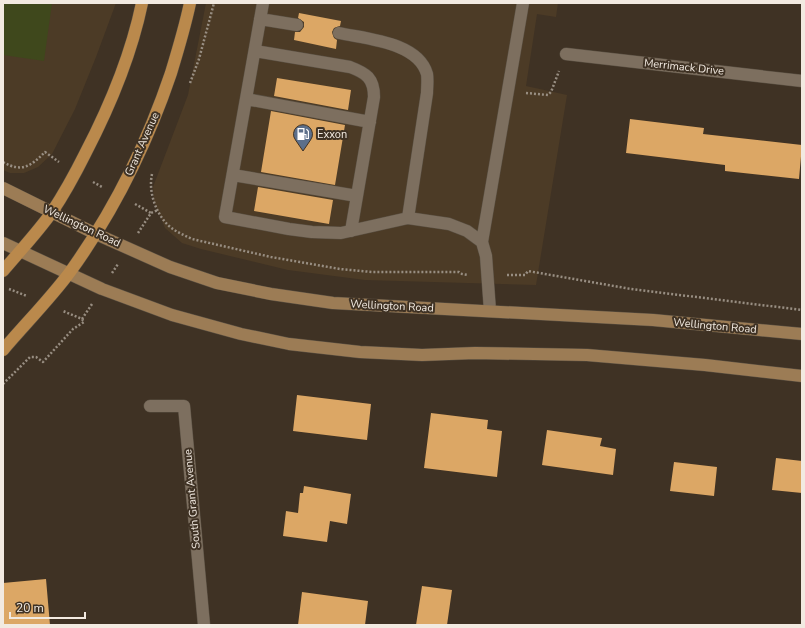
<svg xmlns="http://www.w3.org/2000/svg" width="805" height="628" viewBox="0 0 805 628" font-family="'Nunito Sans',sans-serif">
	<rect width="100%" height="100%" fill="#3f3224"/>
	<!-- built -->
	<path fill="#4c3b26" d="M3,3H116L96,57L75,109L52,154L38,167L24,173H10L3,170Z
		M206,3H558L556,17L537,14L526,86L567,95L536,285L365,280L288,270L201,249L182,243L165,228L154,201L153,187L188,95Z"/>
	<!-- green -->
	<path fill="#3f481c" d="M3,3H52L44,61L3,55Z"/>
	<!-- building -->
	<path fill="#dca765" d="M299,13L341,21L340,26L334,28L332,32L334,38L337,40L336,49L294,40L295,32H300L304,27V22L298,18Z
		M277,78L351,90L348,110L274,96Z
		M271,111L345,125L335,185L261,172Z
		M630,119L704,128L703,134L802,145L799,179L725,171V165L626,153Z
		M258,187L333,200L329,224L254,211Z
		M297,395L371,404L367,440L293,431Z
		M431,413L488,420L487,429L502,431L497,477L424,468Z
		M547,430L602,438L600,446L616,449L613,475L542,465Z
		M776,458L802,461V493L772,490Z
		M674,462L717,467L714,496L670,491Z
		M304,486L351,494L347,524L330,521L327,542L283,536L286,511L298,513L300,493H303Z
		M46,579L50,625H3V583Z
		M422,586L452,590L447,625H416Z
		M302,592L368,601L365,625H298Z"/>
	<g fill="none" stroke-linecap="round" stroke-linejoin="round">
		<!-- lane casing -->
		<g stroke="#5a5043" stroke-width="13">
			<path id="lane" d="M263,3L225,217L289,229L312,232L341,233L408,218L449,224L467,231L482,242
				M260,19L297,25
				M339,33C366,39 418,42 427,74C428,80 427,87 427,93L408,218
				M255,51L350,67C366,73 374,78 374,97L351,231
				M246,99L370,122
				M233,175L357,196
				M490,311L486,256L482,242L523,3"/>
		</g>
		<!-- street casing -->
		<g stroke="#5a5043" stroke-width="13">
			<path id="street" d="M566,54L802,81
				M150,406H184L204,625"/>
		</g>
		<!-- secondary casing -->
		<g stroke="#5a5043" stroke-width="13">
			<path id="secondary" d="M3,188L96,234L170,267L217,283L271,294L333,303L653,320L802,334
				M3,243L102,289L172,315L241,334L289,344L360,352L422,355L475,353L587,355L705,365L802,376"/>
		</g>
		<!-- primary casing -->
		<g stroke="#5a5043" stroke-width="13">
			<path id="primary" d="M3,271C19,252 37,233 52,212C64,194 75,174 85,154C110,106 131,56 142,3
				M3,350C25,324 50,299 70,272C114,211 147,144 171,73C178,50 185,27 190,3"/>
		</g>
		<!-- path -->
		<path stroke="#988e82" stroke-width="2.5" stroke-dasharray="2 2" stroke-linecap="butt" d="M190,83L199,59L214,3
			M526,93L548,95L551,92L559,71
			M3,162C22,173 31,166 45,152L59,162
			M152,174C148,192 156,214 169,226C176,232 184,235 192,239L271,257L340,269L372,272H459L462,274L468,275
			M93,182L102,187
			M135,204L151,213
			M138,233L151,213L158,210
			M112,273L118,264
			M507,275H525L528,271L631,289L802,310
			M9,289L27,296
			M82,319L92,304
			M3,384L30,357H36L43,362L73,329L84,322L82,319L63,311"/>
		<!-- lane -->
		<use href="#lane" stroke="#7d6f5f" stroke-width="12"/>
		<!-- street -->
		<use href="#street" stroke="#7d6f5f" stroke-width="12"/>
		<!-- secondary -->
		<use href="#secondary" stroke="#9c7c55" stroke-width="12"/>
		<!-- primary -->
		<use href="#primary" stroke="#ba894c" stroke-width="12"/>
	</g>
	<!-- icons -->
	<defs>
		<g id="fuel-pin" transform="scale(1)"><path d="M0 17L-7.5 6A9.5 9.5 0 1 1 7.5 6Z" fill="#5c6f8a" stroke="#3f3224"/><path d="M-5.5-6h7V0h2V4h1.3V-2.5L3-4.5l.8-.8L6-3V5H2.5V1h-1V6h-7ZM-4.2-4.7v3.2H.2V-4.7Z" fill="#fff"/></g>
	</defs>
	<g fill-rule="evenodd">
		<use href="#fuel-pin" x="303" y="134"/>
	</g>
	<g text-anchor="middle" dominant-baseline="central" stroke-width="4" stroke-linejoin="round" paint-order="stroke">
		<!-- street labels -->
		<g font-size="11" fill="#f2eae1" stroke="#3f3224">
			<text transform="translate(684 67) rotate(6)">Merrimack Drive</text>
			<text transform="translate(142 144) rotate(-66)">Grant Avenue</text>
			<text transform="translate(82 226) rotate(25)">Wellington Road</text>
			<text transform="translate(392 306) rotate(3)">Wellington Road</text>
			<text transform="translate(715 326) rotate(5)">Wellington Road</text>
			<text transform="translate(192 499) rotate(-95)">South Grant Avenue</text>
		</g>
		<!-- poi labels -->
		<g font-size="11" fill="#f2eae1" stroke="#3f3224" text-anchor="start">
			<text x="317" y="134">Exxon</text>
		</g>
	</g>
	<!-- border -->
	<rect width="805" height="628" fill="none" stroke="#f2eae1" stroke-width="8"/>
	<!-- scale -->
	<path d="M10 612v6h75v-6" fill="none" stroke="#f2eae1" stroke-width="2"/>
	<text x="16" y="612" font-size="12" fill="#f2eae1" stroke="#3f3224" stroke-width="3" paint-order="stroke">20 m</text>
</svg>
